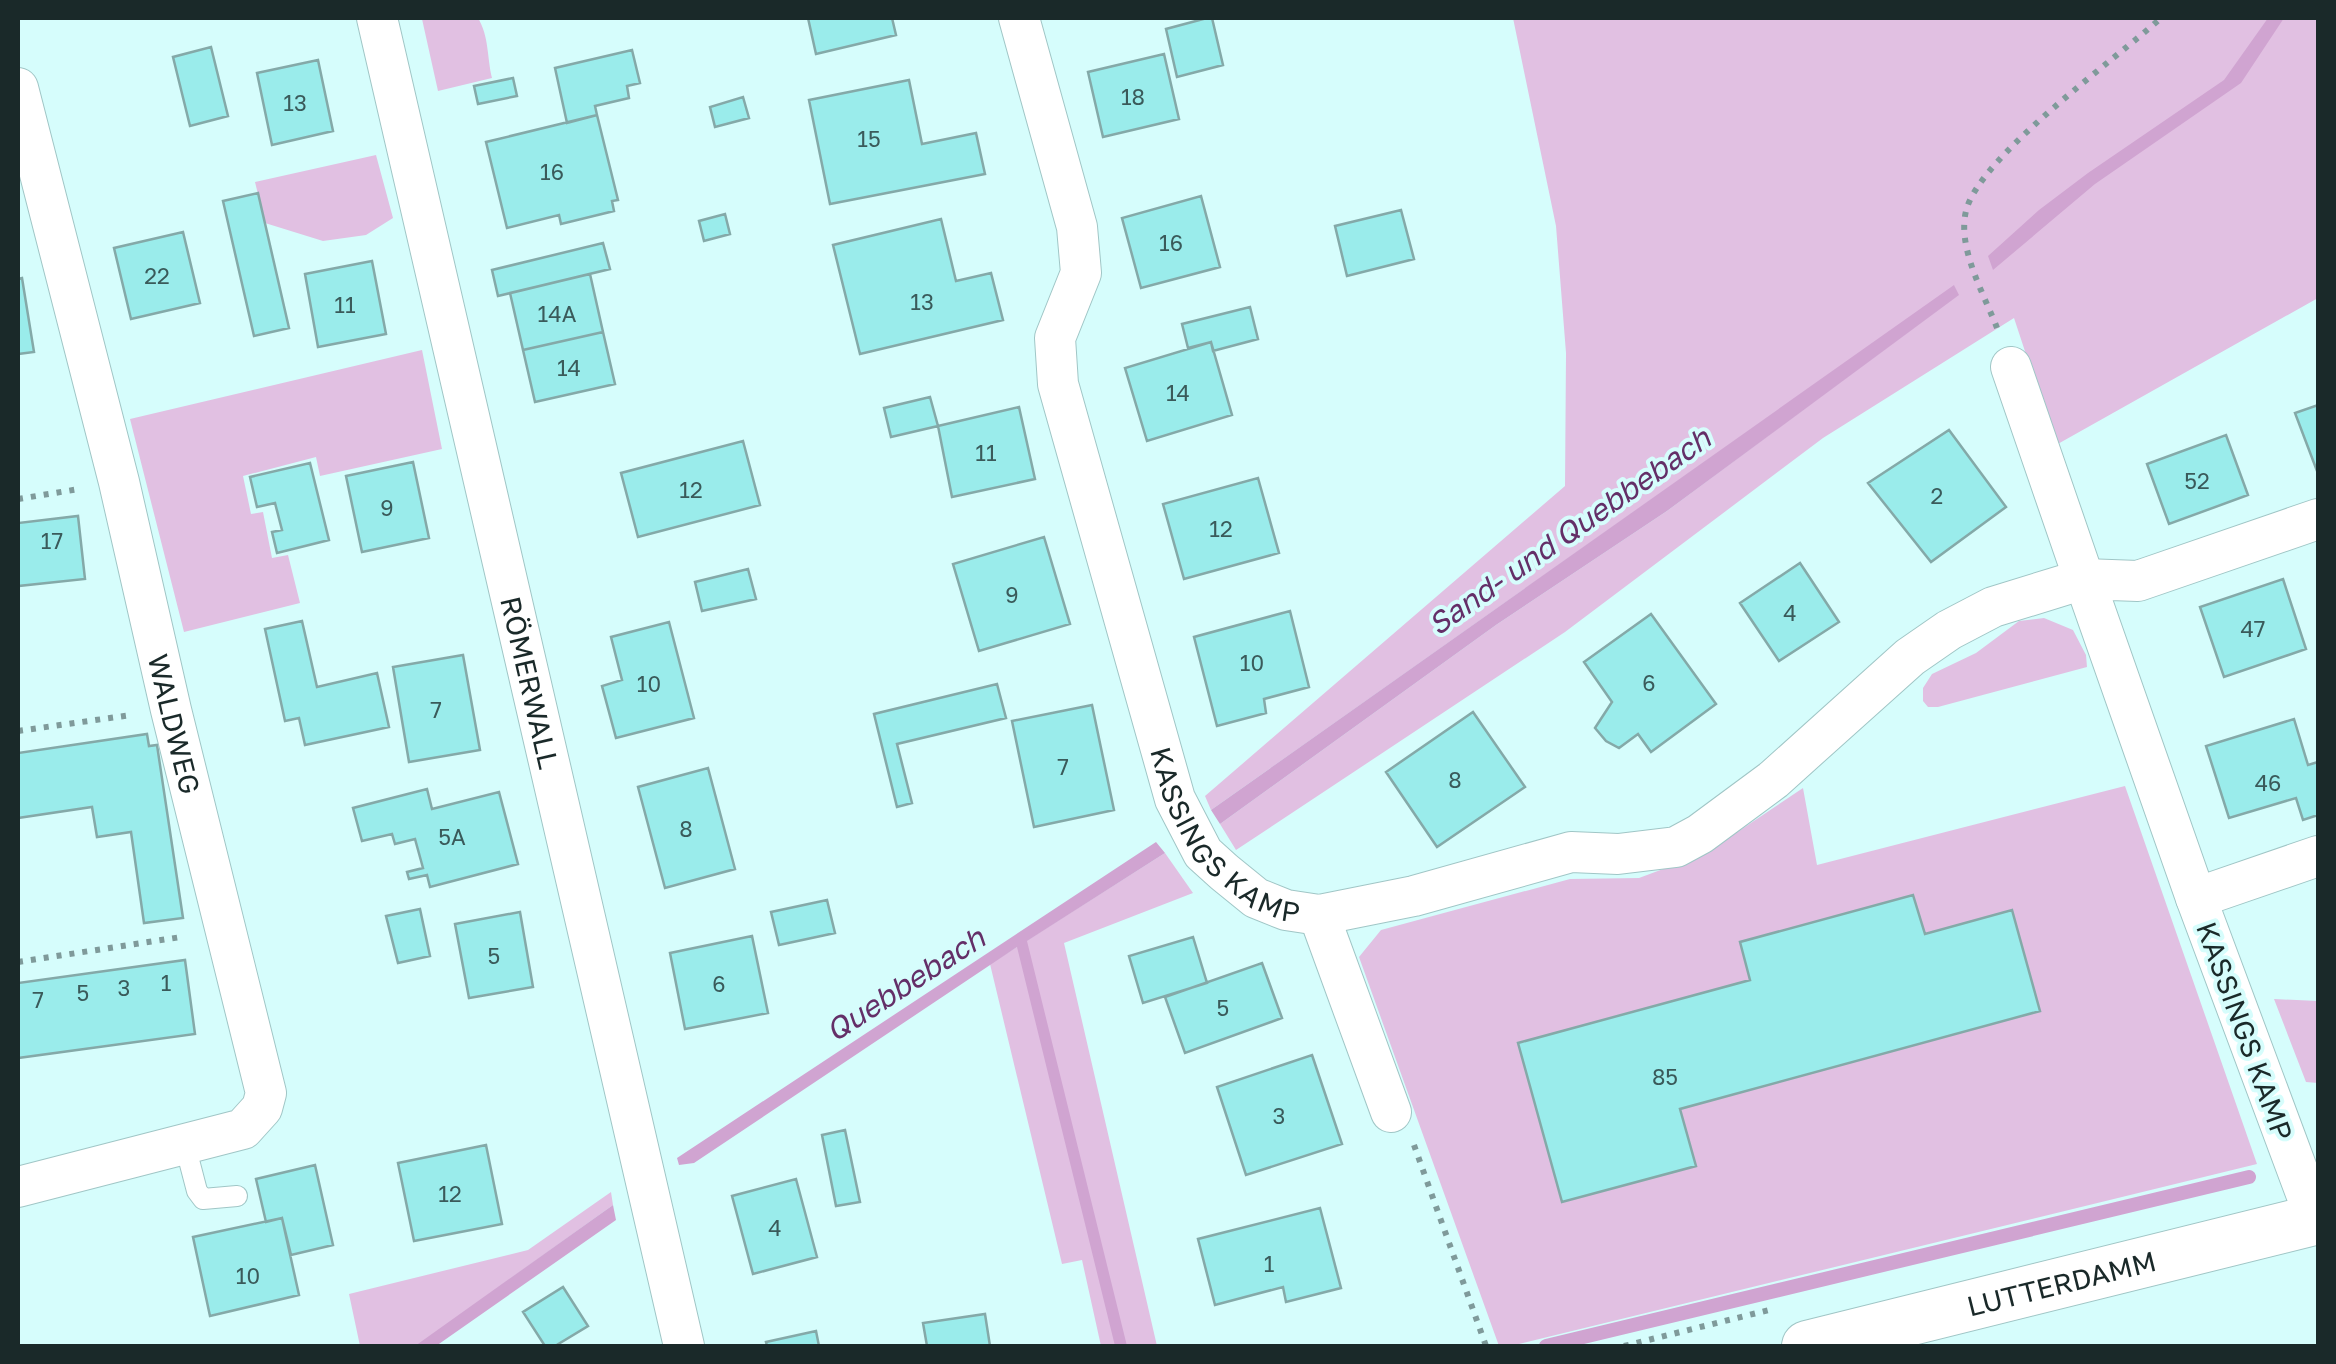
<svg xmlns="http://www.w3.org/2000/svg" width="2336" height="1364" viewBox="0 0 2336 1364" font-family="'Golos Text',sans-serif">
	<rect width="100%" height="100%" fill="#d6fdfc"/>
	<!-- green -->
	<path fill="#e1c0e2" d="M430,18H478C489,36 487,57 492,78L438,91L422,19Z
		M1513,18H2318V298L2056,445L2014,318L1823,438L1565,632L1236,850L1220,824L1496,625L1667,511L1958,295L1954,286L1211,810L1205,796L1565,486L1566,353L1556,226Z
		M376,155L393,218L366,235L323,241L265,223L255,182Z
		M422,350L442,449L320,476L316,457L243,476L251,514L263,512L272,558L288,555L300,603L184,632L130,419Z
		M2044,618L2073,630L2086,655L2087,667L1938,707H1928L1923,701V688L1932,674L1976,653L2019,621Z
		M2125,786L2257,1164L1511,1346H1499L1359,957L1381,930L1570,879L1639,878L1706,853L1803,788L1817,865Z
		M1165,853L1193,893L1064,943L1157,1346H1101L1082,1260L1062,1264L990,964Z
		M2274,999L2318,1001V1083L2306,1082Z
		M611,1192L613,1205L422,1342L415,1346H360L349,1294L528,1250Z"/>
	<!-- water -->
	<path fill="#d0a4d1" d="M2268,18H2284L2241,83L2095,184L1993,270L1988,256L2039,210L2088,173L2224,80Z
		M1954,285L1959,295L1667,511L1496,625L1220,824L1211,810Z
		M1156,842L1165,853L1027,941L1127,1346H1115L1017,947L694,1163L679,1165L677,1158Z
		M613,1205L616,1220L436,1346H415Z"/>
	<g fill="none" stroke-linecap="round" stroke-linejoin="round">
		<!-- stream -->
		<path stroke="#d0a4d1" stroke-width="14" d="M1546,1346L2249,1177"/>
	</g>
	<!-- building -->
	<path fill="#9aeceb" stroke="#84a9a8" stroke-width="2.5" d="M808,18H892L896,35L816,54Z
		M1207,18H1212L1223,65L1177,77L1166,29Z
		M211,47L228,116L190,126L173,57Z
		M632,50L640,83L627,86L629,98L595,106L597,115L567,123L555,68Z
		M1164,54L1179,119L1103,137L1088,72Z
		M318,60L333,131L272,145L257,73Z
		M513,78L517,96L478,104L474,86Z
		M909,80L922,144L976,133L985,174L830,204L809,100Z
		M743,97L749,118L715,127L710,107Z
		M597,115L618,200L612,201L614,211L561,224L559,215L507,228L486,142Z
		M258,193L289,328L254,336L223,201Z
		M1201,196L1220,267L1141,288L1122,218Z
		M1401,210L1414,259L1347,276L1335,226Z
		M725,214L730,234L704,241L699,221Z
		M941,219L956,281L991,273L1003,320L860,354L833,245Z
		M183,232L200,303L131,319L114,248Z
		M603,243L610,269L498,296L492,270Z
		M372,261L386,334L318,347L305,274Z
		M590,274L603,332L523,350L510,293Z
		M22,278L34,352L18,354V279Z
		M1250,307L1258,339L1213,351L1211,342L1188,348L1182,324Z
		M603,332L615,384L535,402L523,350Z
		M1211,342L1232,415L1147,441L1125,368Z
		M930,397L938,426L891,437L884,408Z
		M2318,405V470L2317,471L2295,413Z
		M1019,407L1035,479L952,497L938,426Z
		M1949,430L2006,507L1931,562L1868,483Z
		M2226,435L2248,495L2169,524L2147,464Z
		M743,441L760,505L638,537L621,473Z
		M413,462L429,538L362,552L346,476Z
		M310,463L329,540L277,553L272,532L282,530L275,503L257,507L250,477Z
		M1258,478L1279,553L1184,579L1163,504Z
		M78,516L85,579L18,586V523Z
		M1044,537L1070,624L979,651L953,564Z
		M1800,563L1839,622L1779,661L1740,603Z
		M748,569L756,599L702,611L695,582Z
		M2283,579L2306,649L2224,677L2200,607Z
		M1290,611L1309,687L1264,699L1266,713L1217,726L1194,637Z
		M1651,614L1716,704L1651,752L1638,734L1619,748L1606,741L1595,728L1612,702L1584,662Z
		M302,621L317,687L377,673L389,727L305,745L299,718L285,721L265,629Z
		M669,622L694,718L616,738L602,686L622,680L611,637Z
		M463,655L480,750L409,762L393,667Z
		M997,684L1006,718L897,744L912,803L897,807L874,714Z
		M1092,705L1114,810L1034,827L1012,721Z
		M1473,712L1525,787L1437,847L1386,772Z
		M2294,719L2308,765L2318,762V815L2303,820L2296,798L2229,818L2206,746Z
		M147,734L149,746L157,745L183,918L144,923L131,832L97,837L92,807L18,818V753Z
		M708,768L735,869L665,888L638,787Z
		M427,789L432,809L499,792L518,864L430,887L427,875L409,879L407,872L423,868L415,839L395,844L392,834L362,841L353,808Z
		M1913,895L1925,934L2012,910L2040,1011L1680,1109L1696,1166L1562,1202L1518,1043L1750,980L1740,942Z
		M827,900L835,933L779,945L771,912Z
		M420,909L430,956L398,963L386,916Z
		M520,912L533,987L469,998L455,924Z
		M752,936L768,1013L685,1029L670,953Z
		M1193,937L1207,983L1143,1003L1129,956Z
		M185,960L195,1034L18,1058V983Z
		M1262,963L1282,1018L1185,1053L1165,997Z
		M1312,1055L1342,1144L1246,1175L1217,1087Z
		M845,1130L860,1202L836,1206L822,1135Z
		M486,1145L502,1224L414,1241L398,1163Z
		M315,1165L333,1245L291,1255L282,1218L266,1222L256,1179Z
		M796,1179L817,1257L753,1274L732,1196Z
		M1320,1208L1341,1288L1286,1302L1283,1287L1215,1305L1198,1239Z
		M282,1218L299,1295L210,1316L193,1237Z
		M563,1287L588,1326L555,1346H545L523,1312Z
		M985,1314L990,1346H927L923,1323Z
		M816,1331L819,1346H767L766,1342Z"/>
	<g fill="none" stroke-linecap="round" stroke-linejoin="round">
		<!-- service casing -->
		<g stroke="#a0c6c6" stroke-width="22">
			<path id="service" d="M185,1145L197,1191L203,1199L237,1196"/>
		</g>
		<!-- minor casing -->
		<g stroke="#a0c6c6" stroke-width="42">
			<g id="minor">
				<path id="s1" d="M377,18L684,1346"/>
				<path id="s2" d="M1019,18L1077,227L1081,273L1055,338L1058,384L1175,799L1203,853L1224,872L1256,898L1286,910L1319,915L1414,896L1571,852L1618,854L1676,847L1700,834L1773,780L1910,657L1949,630L1993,607L2084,579L2011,367"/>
				<path id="s3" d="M18,88L119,482L171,710L266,1093L262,1108L243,1129L18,1187"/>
				<path d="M2196,898L2318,856"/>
				<path d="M1319,915L1391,1112"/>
				<path d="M2316,1220L2196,898L2084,579L2138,581L2318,519"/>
			</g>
		</g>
		<!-- tertiary casing -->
		<g stroke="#a0c6c6" stroke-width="52">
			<g id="tertiary">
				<path id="s4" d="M1807,1346L2318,1219"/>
			</g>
		</g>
		<!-- path -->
		<path stroke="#7f9a9a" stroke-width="6" stroke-dasharray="5 8" stroke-linecap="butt" d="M1997,328C1984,294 1957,248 1966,211C1979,157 2116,59 2161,18
			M18,499L79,489
			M18,731L131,715
			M18,962L181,937
			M1414,1145L1486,1346
			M1624,1346L1773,1309"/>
		<!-- service -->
		<use href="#service" stroke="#fff" stroke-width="20"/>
		<!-- minor -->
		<use href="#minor" stroke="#fff" stroke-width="40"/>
		<!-- tertiary -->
		<use href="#tertiary" stroke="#fff" stroke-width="50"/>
	</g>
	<g text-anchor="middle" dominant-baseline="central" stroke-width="8" stroke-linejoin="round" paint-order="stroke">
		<!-- number labels -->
		<g font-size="22" fill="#3a5a5a">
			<text x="1133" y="96">18</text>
			<text x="295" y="102">13</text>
			<text x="869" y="138">15</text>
			<text x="552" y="171">16</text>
			<text x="1171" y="242">16</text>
			<text x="157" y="275">22</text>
			<text x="922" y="301">13</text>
			<text x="345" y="304">11</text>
			<text x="557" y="313">14A</text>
			<text x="569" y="367">14</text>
			<text x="1178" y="392">14</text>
			<text x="986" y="452">11</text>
			<text x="2197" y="480">52</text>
			<text x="691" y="489">12</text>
			<text x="1937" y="495">2</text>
			<text x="387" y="507">9</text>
			<text x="1221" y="528">12</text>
			<text x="52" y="540">17</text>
			<text x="1012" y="594">9</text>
			<text x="1790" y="612">4</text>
			<text x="2253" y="628">47</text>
			<text x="1252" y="662">10</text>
			<text x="1649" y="682">6</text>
			<text x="649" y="683">10</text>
			<text x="436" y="709">7</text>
			<text x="1063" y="766">7</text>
			<text x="1455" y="779">8</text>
			<text x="2268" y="782">46</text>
			<text x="686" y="828">8</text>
			<text x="452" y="836">5A</text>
			<text x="494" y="955">5</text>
			<text x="166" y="982">1</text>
			<text x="719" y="983">6</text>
			<text x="124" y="987">3</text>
			<text x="83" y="992">5</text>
			<text x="38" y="999">7</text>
			<text x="1223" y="1007">5</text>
			<text x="1665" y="1076">85</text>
			<text x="1279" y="1115">3</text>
			<text x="450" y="1193">12</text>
			<text x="775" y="1227">4</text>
			<text x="1269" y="1263">1</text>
			<text x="248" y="1275">10</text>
		</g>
		<!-- street labels -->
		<g font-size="28" fill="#1a2929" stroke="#d6fdfc">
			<text stroke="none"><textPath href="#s1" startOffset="682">RÖMERWALL</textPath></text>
			<text stroke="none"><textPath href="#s3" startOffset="655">WALDWEG</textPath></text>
			<text stroke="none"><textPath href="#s2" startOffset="872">KASSINGS KAMP</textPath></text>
			<text transform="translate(2245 1031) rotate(70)">KASSINGS KAMP</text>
			<text stroke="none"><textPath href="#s4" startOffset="262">LUTTERDAMM</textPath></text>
		</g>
		<!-- water labels -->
		<g font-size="30" font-style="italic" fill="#642f68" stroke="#d6fdfc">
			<text transform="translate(1569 531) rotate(-35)">Sand- und Quebbebach</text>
			<text transform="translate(905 984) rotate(-33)">Quebbebach</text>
		</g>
	</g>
	<!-- border -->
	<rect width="2336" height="1364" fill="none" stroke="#1a2929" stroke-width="40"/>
</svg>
